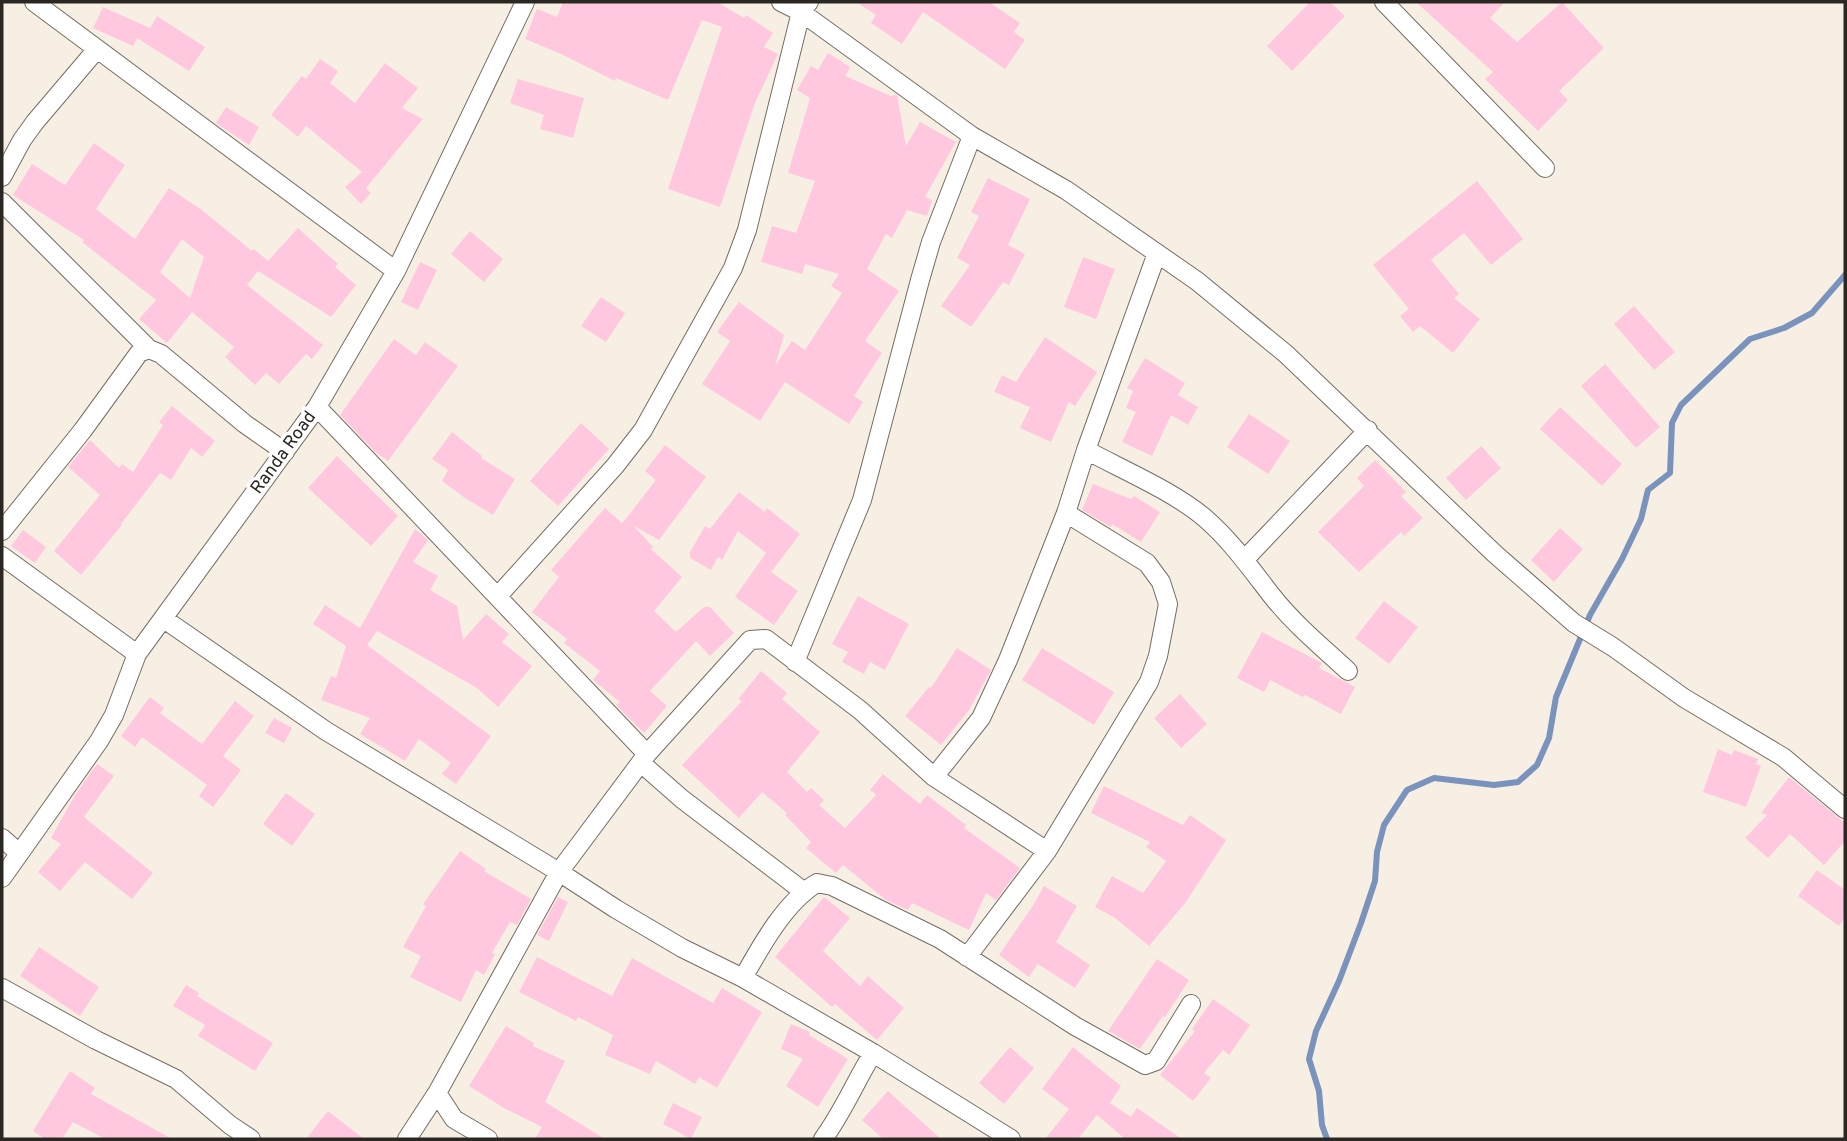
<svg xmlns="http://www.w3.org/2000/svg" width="1847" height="1141" viewBox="0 0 1847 1141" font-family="Overpass,sans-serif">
	<rect width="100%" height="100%" fill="#f8efe4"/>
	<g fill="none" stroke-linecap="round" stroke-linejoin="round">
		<!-- stream -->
		<path stroke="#7993bc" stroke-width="6" d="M1327,1139L1322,1125L1319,1091L1309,1059L1316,1031L1339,981L1361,923L1375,881L1377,852L1384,825L1407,790L1434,778L1494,785L1518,782L1537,765L1549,738L1556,697L1590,615L1622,559L1641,519L1648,490L1670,473L1672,423L1681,405L1750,339L1784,328L1812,313L1845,275"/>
	</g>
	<!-- building -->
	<path fill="#ffc8de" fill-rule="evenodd" d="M563,2H717L744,18L746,15L773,33L764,47L778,54L755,103L720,207L668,189L722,27L702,20L668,100L616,78L615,81L561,54L525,39L537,9L557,17Z
		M856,2H989L1020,23L1014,32L1025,40L1005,69L923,12L902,44L871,23L876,15Z
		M1310,2H1330L1345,16L1292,71L1267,46Z
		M1416,2H1505L1490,18L1517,42L1562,2L1604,48L1559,91L1568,100L1538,131L1485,79L1493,72Z
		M103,7L150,28L157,16L205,47L189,71L137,38L133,46L93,28Z
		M828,53L850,67L845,76L891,96L897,95L906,146L920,122L956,142L925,197L932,200L927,216L907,210L892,238L886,234L867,269L899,291L865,341L882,353L854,396L863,402L849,424L785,382L760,421L702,384L730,341L717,332L739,302L784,335L775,366L792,341L805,350L842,293L831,286L839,274L805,264L802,274L761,262L772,226L796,233L815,181L788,173L810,98L797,90L811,66L818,70Z
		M320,59L338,71L330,83L355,103L385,63L418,88L402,108L423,119L366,188L371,193L361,204L345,187L362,172L306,126L298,137L271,115L302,76L306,79Z
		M518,79L584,98L573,138L540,129L544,115L510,103Z
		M226,107L259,127L249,145L216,123Z
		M94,143L125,165L96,209L135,239L169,188L202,210L252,251L254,249L268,261L298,228L338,264L335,267L356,285L331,317L258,271L247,285L323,345L312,359L306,354L279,384L266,373L255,385L225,357L234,347L192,312L167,343L139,319L156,300L82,242L84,240L13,195L32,164L65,185ZM182,239L204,257L190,298L160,272Z
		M988,178L1030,199L1008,245L1025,254L1009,285L1003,282L971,327L941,306L970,265L957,258L979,216L971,212Z
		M1477,181L1523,239L1491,265L1464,233L1431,260L1459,294L1454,298L1480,319L1453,353L1420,326L1413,332L1400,316L1409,309L1373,265Z
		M470,231L503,259L484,282L451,254Z
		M1083,257L1115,269L1096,319L1064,307Z
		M420,262L437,270L418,310L401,302Z
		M601,297L625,313L606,342L581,326Z
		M1634,306L1675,352L1654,370L1614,324Z
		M1045,337L1097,372L1075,406L1069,402L1051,442L1020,428L1030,407L994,392L1002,375L1016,382Z
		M394,339L416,355L425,342L458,366L388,461L375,452L340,415Z
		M1145,358L1185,383L1178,395L1198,407L1188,425L1171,415L1152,456L1122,442L1136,412L1126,408L1133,391L1127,388Z
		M1605,364L1660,427L1636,448L1581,386Z
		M172,406L215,441L202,457L191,448L171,480L160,473L121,524L122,525L81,575L54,551L100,495L68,467L90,440L119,468L122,464L133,472L163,425L159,422Z
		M1560,407L1622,464L1602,486L1540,429Z
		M1249,414L1290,441L1268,474L1227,447Z
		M581,423L609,449L558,506L530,481Z
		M452,432L482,456L481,458L515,479L493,515L465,498L442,481L448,470L432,459Z
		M665,445L706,477L659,540L634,526L653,547L651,549L682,577L654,611L676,632L704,607H710L734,633L710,656L696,641L650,691L667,706L644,733L616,705L620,702L593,680L600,671L564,643L567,639L532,612L559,577L551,570L605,508L622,523L624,521L656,480L645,471Z
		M1481,446L1501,468L1466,500L1446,478Z
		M337,456L398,516L371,546L308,488Z
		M1375,460L1406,492L1401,496L1423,518L1404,536L1401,532L1359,572L1318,532L1364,486L1357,478Z
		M1093,484L1131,499L1134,496L1160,512L1141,542L1112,524L1111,527L1082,510Z
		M739,492L765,512L767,508L800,534L771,572L798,591L774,625L735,597L766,553L738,531L722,560L718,557L711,570L690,558V552L705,526L710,529Z
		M1560,528L1583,549L1554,582L1531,560Z
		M415,529L428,540L413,562L438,576L430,590L457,606L463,640L486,614L509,634L502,642L532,666L498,707L477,688L377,631L367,645L491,736L456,784L442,774L451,763L419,739L405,761L360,734L370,718L321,700L331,676L336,678L346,646L313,624L325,605L360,628Z
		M23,530L46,547L35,563L11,546Z
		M858,596L909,624L885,670L870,662L864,674L842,662L848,652L832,644Z
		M1384,601L1418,627L1389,664L1355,638Z
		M1262,632L1322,663L1319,668L1355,687L1341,714L1305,695L1303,697L1270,680L1264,692L1237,678Z
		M957,648L991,670L969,710L941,745L905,716L929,687L931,688Z
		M1042,648L1114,692L1094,725L1022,680Z
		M761,671L787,693L782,699L820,732L787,772L807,792L811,788L824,800L819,805L845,828L876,795L870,790L883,774L920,804L927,795L966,825L964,828L1020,868L996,900L986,893L969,930L912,903L908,910L886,900L843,865L836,873L806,848L811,842L785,815L787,813L762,792L739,818L682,765L742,701L738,699Z
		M1180,694L1207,724L1181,748L1154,718Z
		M150,697L164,708L160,713L202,744L235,701L254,716L223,756L241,770L213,807L199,796L207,785L142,737L135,747L121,736Z
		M274,718L292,728L284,743L265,733Z
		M1718,749L1732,755L1734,750L1758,759L1756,764L1761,766L1746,807L1703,792Z
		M97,764L114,776L84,817L153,873L132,899L85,862L60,891L38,872L61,844L51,838L75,795Z
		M1789,777L1845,823V841L1824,865L1790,834L1768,858L1745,838L1767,815L1761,813Z
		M1104,786L1183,825L1190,815L1226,840L1186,902L1149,946L1115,918L1095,907L1112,876L1143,893L1166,861L1146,847L1150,842L1091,813Z
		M286,793L315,814L292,846L263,824Z
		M460,851L486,869L484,871L531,899L517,925L510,922L492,953L495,954L484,975L476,970L461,1002L410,977L421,956L403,947L426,906L423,904Z
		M1817,870L1845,890V917L1839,926L1798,896Z
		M1044,886L1077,906L1056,942L1090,965L1075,988L1038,964L1029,977L999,955L1034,904Z
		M558,897L568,902L549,941L537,935Z
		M824,897L850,918L823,951L860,986L868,976L904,1008L877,1040L835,1004L832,1007L775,957Z
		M39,947L99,987L80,1016L20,976Z
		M537,957L612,996L632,958L713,1003L722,988L762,1012L717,1088L699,1077L695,1084L656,1061L650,1074L605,1055L613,1035L578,1017L576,1021L519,992Z
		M1157,959L1189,980L1165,1017L1163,1016L1140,1049L1108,1031Z
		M186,985L199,993L197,996L273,1043L255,1071L198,1036L205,1025L173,1006Z
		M1213,999L1250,1025L1229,1055L1223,1050L1204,1073L1211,1078L1193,1101L1160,1075L1195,1031L1192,1029Z
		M791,1024L810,1032L809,1035L848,1059L818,1107L786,1086L803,1059L781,1049Z
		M506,1026L534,1043L533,1046L565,1061L545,1102L605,1139H535L542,1127L504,1108L469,1086Z
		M1010,1047L1034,1068L1004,1104L979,1083Z
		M1073,1047L1121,1086L1110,1103L1131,1117L1137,1108L1182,1139H1125L1097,1115L1078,1139H1045L1069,1109L1042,1089Z
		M70,1071L95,1088L91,1094L172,1139H105L73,1122L62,1139H45L33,1131Z
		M888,1091L941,1139H883L862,1120Z
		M673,1103L702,1117L691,1139L663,1124Z
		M328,1111L364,1139H306Z"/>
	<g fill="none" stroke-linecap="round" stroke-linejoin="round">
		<!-- minor casing -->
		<g stroke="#756d63" stroke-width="20">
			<path id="minor" d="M34,2L396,271
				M781,2L801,12L972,136L1066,190L1197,281L1286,354L1495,554L1574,623L1613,647L1684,698L1783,757L1845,809
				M1384,2L1545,168
				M2,177L22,140L35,122L97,49
				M2,202L149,349
				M317,407L647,754
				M1086,450C1123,470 1175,492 1206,519C1232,542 1251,569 1272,596C1294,624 1322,647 1348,671
				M2,531L83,430L139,353L149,349L161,354L245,424L285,452
				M2,556L137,654
				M1245,559L1368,430
				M498,596L615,466L643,430L733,268L747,230L801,12L809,2
				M164,619L326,731L559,872L616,909L682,948L743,978L873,1053L1011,1139
				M795,662L862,500L920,280L931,242L972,136
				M641,763L682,799L803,891
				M934,777L981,718L1008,660L1066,513L1086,450L1157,253
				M2,838L19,853
				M2,878L99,741L114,715L137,654L317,407L396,271L525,2
				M967,957L1047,851L1149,682L1158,656L1168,604L1161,582L1147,563L1066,513
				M743,978C761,946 785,902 817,883L832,886L940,939L1075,1026L1145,1065L1156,1061L1191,1004
				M2,988L96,1040L176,1079L230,1125L251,1139
				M407,1139L437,1093
				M488,1139L454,1119L437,1093L559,872L647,754L750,640L766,639L860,710L934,777L1047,851
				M823,1139C843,1112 855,1082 873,1053"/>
		</g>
		<!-- minor -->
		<use href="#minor" stroke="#fff" stroke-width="18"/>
	</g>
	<g text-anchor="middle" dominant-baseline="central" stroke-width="7" stroke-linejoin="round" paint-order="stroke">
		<!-- street labels -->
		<g font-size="18" fill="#2b2823" stroke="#fefefe">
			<text transform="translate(284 453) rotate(-54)">Randa Road</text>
		</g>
	</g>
	<!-- border -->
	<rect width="1847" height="1141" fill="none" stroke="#2b2823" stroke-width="7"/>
</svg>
